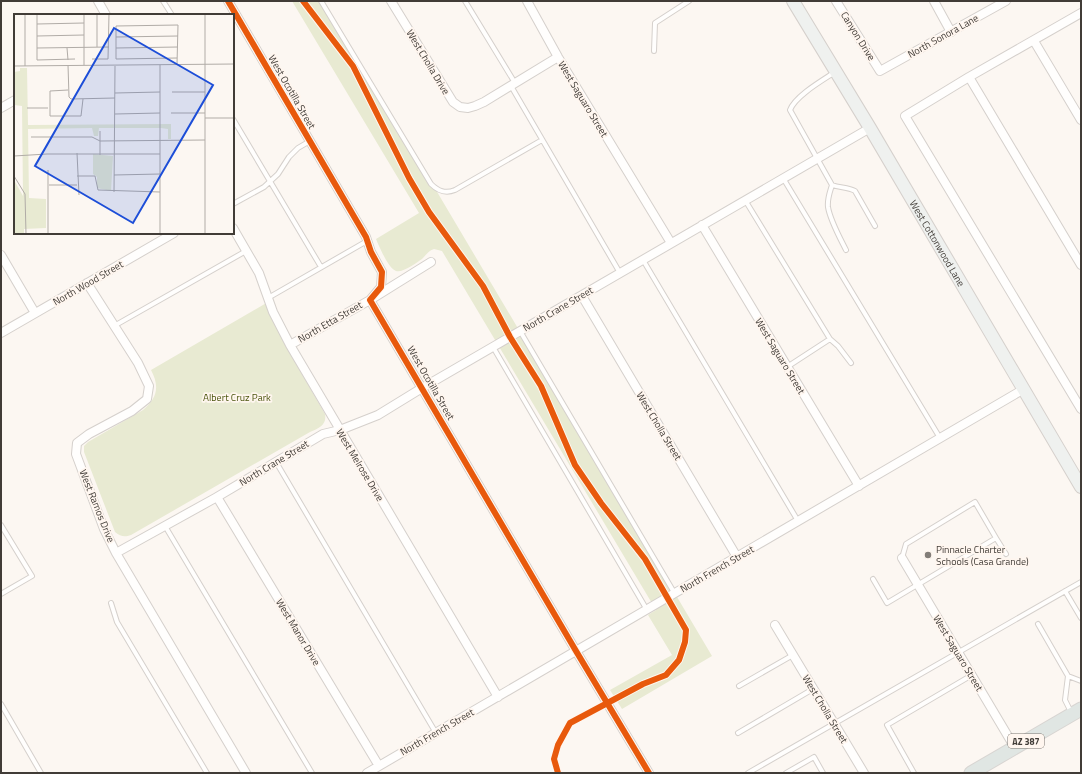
<svg xmlns="http://www.w3.org/2000/svg" width="1082" height="774" viewBox="0 0 1082 774" font-family="'Titillium Web',sans-serif">
	<rect width="100%" height="100%" fill="#fcf7f2"/>
	<!-- green -->
	<path fill="#e8ead2" d="M292,1H324L712,656L622,709L610,690L672,655L648,615L656,610L442,251L434,249C428,251 426,255 422,259C416,263 403,273 396,271C388,268 379,246 376,239L419,213Z
		M268,302L283,341L325,414C327,425 319,428 310,432L131,535C125,537 121,537 115,532L84,452V446L88,442L143,410C157,398 160,387 151,370Z"/>
	<g fill="none" stroke-linecap="round" stroke-linejoin="round">
		<!-- lane casing -->
		<g stroke="#d5d0cc" stroke-width="6">
			<path id="lane" d="M163,1L172,15
				M321,1L431,184C438,191 445,194 455,190L542,140
				M465,1L515,83
				M654,51L655,23L689,1
				M835,72C823,80 795,96 790,110L832,185C840,188 848,187 855,191L875,226
				M511,86L620,273
				M233,119L321,267
				M783,178L940,438
				M832,185C830,192 827,199 828,207C830,220 840,238 846,250
				M745,200L830,339L838,346L851,363
				M233,204L264,187L278,174L289,157L298,148L310,141
				M643,260L798,521
				M268,298L367,241
				M114,326L246,251
				M520,331L675,594
				M493,347L647,610
				M787,367L830,339
				M276,462L436,733
				M1,525L32,576L1,594
				M165,526L312,773
				M996,538L1006,554
				M873,579L887,603L996,538L975,502L906,544L902,558
				M1065,591L1081,618
				M111,603L117,622L207,773
				M1038,624L1068,676L1065,700L1071,712
				M1068,676L1081,681
				M739,686L793,655
				M1,704L41,773
				M738,733L813,689
				M748,773L1081,582
				M786,773L814,757L823,773
				M914,773L887,725L972,675"/>
		</g>
		<!-- street casing -->
		<g stroke="#d5d0cc" stroke-width="10">
			<path id="street" d="M98,1L106,15
				M228,1L366,237L371,252L382,272L381,287L370,300L576,651L649,773
				M391,1L453,102L460,107L468,108L475,106L484,102L558,57
				M527,1L558,57L671,243
				M836,1L880,71L1006,1
				M934,1L951,32
				M1081,13L969,77L905,116L1081,409
				M1034,41L1081,120
				M969,77L1081,265
				M1,108L15,100
				M702,225L859,486
				M233,228L259,273L273,312L290,345L498,697
				M1,255L35,313
				M87,283L138,363L149,386L147,399L132,411L89,434L77,443L76,454L104,529L116,553L246,773
				M582,296L737,557
				M1,333L174,233
				M290,345L370,300L431,262
				M217,497L379,766
				M116,553L217,497L323,434L340,430L378,415L422,388L870,128
				M902,558L1015,748
				M775,625L864,773
				M367,773L1024,389"/>
		</g>
		<!-- secondary casing -->
		<g stroke="#d5d0cc" stroke-width="14">
			<g id="secondary">
				<path id="s1" d="M793,1L870,128L1081,487"/>
			</g>
		</g>
		<!-- primary casing -->
		<g stroke="#d8d5d2" stroke-width="15">
			<path id="primary" d="M971,773L1081,709"/>
		</g>
		<!-- lane -->
		<use href="#lane" stroke="#fffefd" stroke-width="4"/>
		<!-- street -->
		<use href="#street" stroke="#fffefd" stroke-width="8"/>
		<!-- secondary -->
		<use href="#secondary" stroke="#eff1ef" stroke-width="12"/>
		<!-- primary -->
		<use href="#primary" stroke="#e0e6e3" stroke-width="13"/>
		<!-- cycleway casing -->
		<g stroke="#fff6ef" stroke-width="8">
			<path id="cycleway" d="M228,1L366,237L371,252L382,272L381,287L370,300L576,651L649,773
				M303,1L353,66L409,178L429,212L483,286L510,337L541,386L575,465L601,503L645,559L686,630L685,642L679,660L666,675L643,684L570,723L558,745L554,759L558,773"/>
		</g>
		<!-- cycleway -->
		<use href="#cycleway" stroke="#e8590c" stroke-width="6"/>
	</g>
	<!-- markers -->
	<circle fill="#827d78" stroke="#fff6ef" stroke-width="1.5" cx="928" cy="555" r="4"/>
	<g text-anchor="middle" dominant-baseline="central" stroke-width="3.5" stroke-linejoin="round" paint-order="stroke">
		<!-- shield labels -->
		<rect fill="#fff6ef" stroke="#7a746e" stroke-width="1" x="1008" y="734" width="36" height="14" rx="3"/>
		<g font-size="9" font-weight="bold" fill="#413c37">
			<text x="1026" y="741">AZ 387</text>
		</g>
		<!-- street labels -->
		<g font-size="10" fill="#413c37" stroke="#fff6ef">
			<text transform="translate(858 36) rotate(58)">Canyon Drive</text>
			<text transform="translate(943 36) rotate(-29)">North Sonora Lane</text>
			<text transform="translate(428 62) rotate(59)">West Cholla Drive</text>
			<text transform="translate(292 92) rotate(60)">West Ocotilla Street</text>
			<text transform="translate(583 99) rotate(59)">West Saguaro Street</text>
			<text stroke="none"><textPath href="#s1" startOffset="282">West Cottonwood Lane</textPath></text>
			<text transform="translate(88 283) rotate(-30)">North Wood Street</text>
			<text transform="translate(558 309) rotate(-30)">North Crane Street</text>
			<text transform="translate(330 322) rotate(-30)">North Etta Street</text>
			<text transform="translate(780 356) rotate(59)">West Saguaro Street</text>
			<text transform="translate(431 383) rotate(60)">West Ocotilla Street</text>
			<text transform="translate(659 426) rotate(59)">West Cholla Street</text>
			<text transform="translate(274 463) rotate(-31)">North Crane Street</text>
			<text transform="translate(360 465) rotate(59)">West Melrose Drive</text>
			<text transform="translate(97 506) rotate(68)">West Ramos Drive</text>
			<text transform="translate(717 569) rotate(-30)">North French Street</text>
			<text transform="translate(298 632) rotate(59)">West Manor Drive</text>
			<text transform="translate(958 653) rotate(59)">West Saguaro Street</text>
			<text transform="translate(825 709) rotate(59)">West Cholla Street</text>
			<text transform="translate(437 732) rotate(-30)">North French Street</text>
		</g>
		<!-- park labels -->
		<g font-size="10" fill="#4b550e" stroke="#fff6ef">
			<text x="237" y="397">Albert Cruz Park</text>
		</g>
		<!-- poi labels -->
		<g font-size="10" fill="#413c37" stroke="#fff6ef" text-anchor="start">
			<text x="936" y="549">Pinnacle Charter<tspan x="936" dy="12">Schools (Casa Grande)</tspan></text>
		</g>
	</g>
	<!-- overview -->
	<g transform="translate(14 14)">
		<rect width="220" height="220" fill="#fcf7f2"/>
		<path d="M6,54H13L14,111L157,110V125H154V115L147,114H85L84,122H80L78,114L14,115L15,184L32,185V214L10,215V220H0V166L9,182L8,92L0,91V58L6,57ZM79,140L99,142L97,177L83,174V163L79,160Z" fill="#e8ead2"/>
		<path fill="none" stroke="#b1aca7" stroke-width="1" d="M23,0V46L61,45M83,0V33M191,0V220M23,10L70,9M23,22L70,21M102,23L164,22M23,34L95,33M53,34L54,46M102,34L164,33M163,44L102,45V12L164,11L163,50M78,45H94L95,0M54,51L55,83L57,85L101,84M70,51V0M146,51V220M0,52L220,50M11,52V0M54,76L36,77V102H67L69,85M158,78H191M101,79L146,78M0,94V125M13,94H34M157,99H191M101,100L146,99M191,104H220M86,117V141M17,123H78L86,127L191,126M63,139L65,181M0,142L33,140H146M34,156V220M100,161L146,160M0,162L11,180L12,220M63,162H81L84,176L146,178M35,171H63M100,178L101,52"/>
		<path fill="#1d4ed8" fill-opacity="0.15" stroke="#1d4ed8" stroke-width="2" d="M100,14L199,71L119,209L21,152Z"/>
		<rect width="220" height="220" fill="none" stroke="#413c37" stroke-width="2"/>
	</g>
	<!-- border -->
	<rect width="1082" height="774" fill="none" stroke="#413c37" stroke-width="4"/>
</svg>
